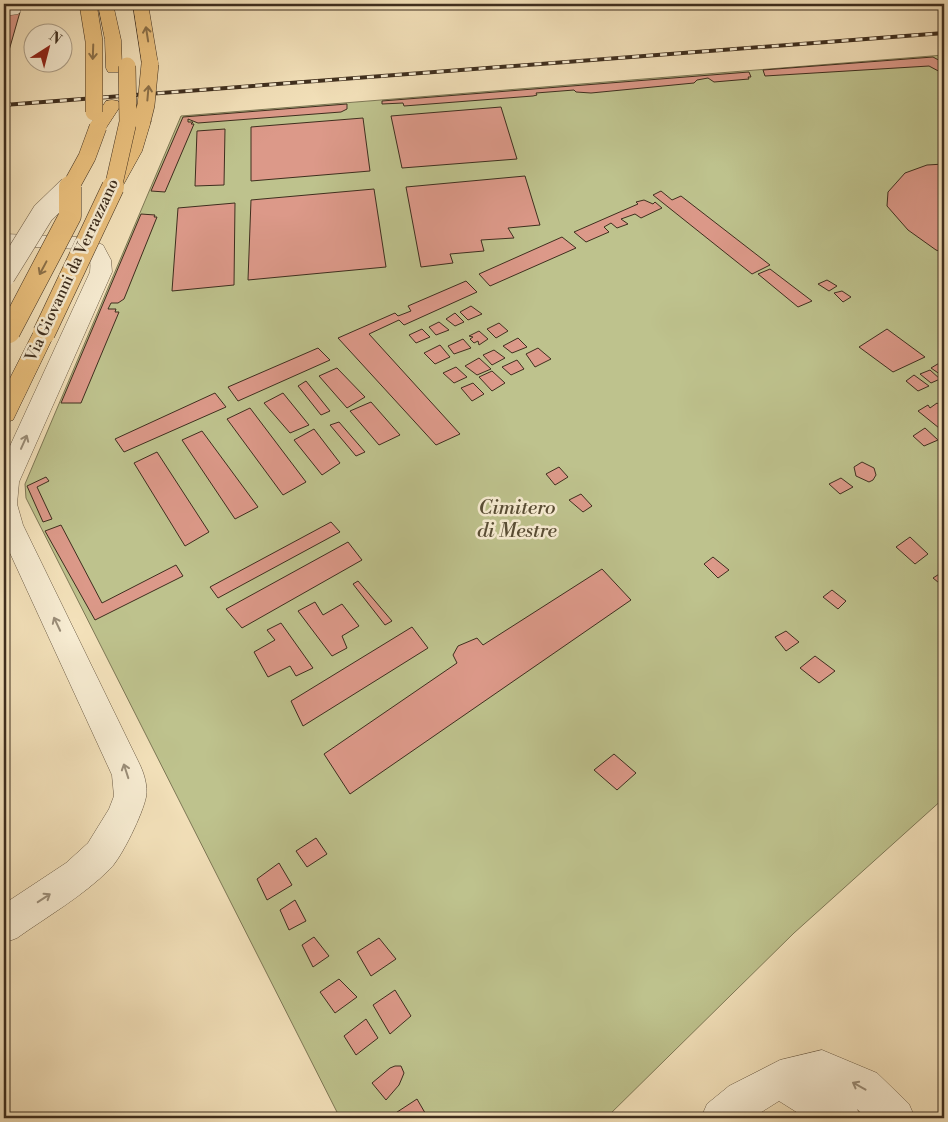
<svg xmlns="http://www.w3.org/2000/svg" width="948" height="1122" viewBox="0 0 948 1122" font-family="'Libre Bodoni',serif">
	<rect width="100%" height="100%" fill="#f3e1ba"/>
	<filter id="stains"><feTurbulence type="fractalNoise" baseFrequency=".004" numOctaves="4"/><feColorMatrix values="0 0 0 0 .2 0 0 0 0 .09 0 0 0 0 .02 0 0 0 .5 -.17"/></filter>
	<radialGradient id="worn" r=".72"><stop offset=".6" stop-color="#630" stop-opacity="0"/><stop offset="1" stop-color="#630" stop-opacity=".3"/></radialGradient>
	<!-- green -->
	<path fill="#bec28d" stroke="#7e7856" d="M944,55V798L794,933L606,1118H340L26,498L25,484L181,116Z"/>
	<!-- building -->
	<path fill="#dc9989" stroke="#3e2e1e" d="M20,12L4,68V13Z
		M933,57L944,63V74L929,66L765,76L763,70Z
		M749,72L751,77H748L749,79L714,82L708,78L697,80L694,83L591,93L576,92L574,90L536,93L537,95L533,96L404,106L403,103L382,104V101Z
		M347,104V109L341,112L198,123L188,119V122H193L191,124H194L165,192L151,191L183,117Z
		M501,107L517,159L402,168L391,116Z
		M363,118L370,171L251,181V127Z
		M225,129L224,185L195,186L197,131Z
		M944,164V253L936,250L908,230L887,206L888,192L905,173L927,165Z
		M525,176L540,225L508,228L514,238L481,240L484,251L450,254L453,263L421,267L406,187Z
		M374,189L386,267L248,280L251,200Z
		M661,191L672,200L681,196L770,265L752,274L653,195Z
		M644,200L653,204L655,202L662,208L641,218L635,214L621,219L628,224L617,228L611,223L604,227L609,232L586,242L574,232L638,204L636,202Z
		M235,203L234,285L172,291L178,208Z
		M141,214L155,215L154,217H157L124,299L118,303H111L108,309H116L115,312H119L81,403H61Z
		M562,237L576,248L490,286L479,274Z
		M770,269L812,301L798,307L758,274Z
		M827,280L837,286L829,291L818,284Z
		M466,281L477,292L404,325L399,320L369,334L460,434L436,445L338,338L395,313L398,316L411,311L408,306Z
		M842,291L851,297L843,302L834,293Z
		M471,306L482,314L468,320L460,312Z
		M455,313L464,322L455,326L446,319Z
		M439,322L449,330L436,335L429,327Z
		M499,323L508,331L496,338L487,329Z
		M422,329L430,337L416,343L409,335Z
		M887,329L925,357L893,372L859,347Z
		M479,331L488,339L479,345L478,341L474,343L470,339L473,337L469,336Z
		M518,338L527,347L512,353L503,346Z
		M463,339L471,348L454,354L448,346Z
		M440,345L450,357L435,364L424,353Z
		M318,348L330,360L238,401L228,387Z
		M538,348L551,359L535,367L526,354Z
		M494,350L505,358L492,365L483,355Z
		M479,358L491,369L477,375L465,366Z
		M517,360L524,369L511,375L502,367Z
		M941,362L944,365V377L931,368Z
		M456,367L467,377L454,383L443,373Z
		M337,368L365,397L347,408L319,376Z
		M930,370L940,379L931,383L920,374Z
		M492,371L505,383L492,391L479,377Z
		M914,375L929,386L918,391L906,381Z
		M306,381L330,411L321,415L298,386Z
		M473,383L484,394L472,401L461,388Z
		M215,393L226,407L124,452L115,439Z
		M283,393L309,425L290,433L264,403Z
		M371,402L400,435L379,445L350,411Z
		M937,403L944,408V432L918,411L928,405L930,408Z
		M250,408L306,482L283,495L227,419Z
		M339,422L365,452L356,456L330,425Z
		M925,428L938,440L924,446L913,436Z
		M314,429L340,463L322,475L294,440Z
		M202,431L258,507L235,519L182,440Z
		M157,452L209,532L185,546L134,463Z
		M862,462L874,468L876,475L873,480L869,482L856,476L854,467Z
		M559,467L568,477L555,485L546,474Z
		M46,477L49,481L37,487L52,519L43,522L27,486Z
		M841,478L853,487L840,494L829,484Z
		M581,494L592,506L583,512L569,500Z
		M331,522L340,532L218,598L210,587Z
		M61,525L102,603L176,565L183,576L95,620L45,531Z
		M910,537L928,554L915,564L896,547Z
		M348,542L362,560L242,628L226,609Z
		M713,557L729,570L718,578L704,564Z
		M602,569L631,600L350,794L324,754L457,663L453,655L458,646L477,638L483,645Z
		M944,571V587L933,578Z
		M358,581L392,621L385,625L353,584Z
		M832,590L846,601L838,609L823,597Z
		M315,602L323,615L342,604L359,626L342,636L347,648L332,656L298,611Z
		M281,623L313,668L296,676L290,666L268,677L254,652L275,640L267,630Z
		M412,627L428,648L303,726L291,701Z
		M786,631L799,642L786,651L775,637Z
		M815,656L835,671L819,683L800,668Z
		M614,754L636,773L617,790L594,770Z
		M316,838L327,854L307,867L296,851Z
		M279,863L292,885L267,900L257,879Z
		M295,900L306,921L289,930L280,910Z
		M314,937L329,956L313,967L302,945Z
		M379,938L396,959L371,976L357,952Z
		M339,979L357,997L335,1013L320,992Z
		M395,990L411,1016L390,1034L373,1005Z
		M366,1019L378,1038L356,1055L344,1036Z
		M395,1066H401L404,1073L402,1078L399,1085L386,1100L372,1083L390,1068Z
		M417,1099L428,1118H388Z"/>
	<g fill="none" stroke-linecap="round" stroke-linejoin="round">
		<!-- minor casing -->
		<g stroke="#6b5b45" stroke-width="1">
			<path id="minor" d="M4,6L18,8L21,11L18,14L4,16Z
				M4,234L84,237L103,245L111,260L112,272L19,482L17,504L23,525L139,763C144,773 148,786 146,797C143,813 122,857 110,869C83,896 48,916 17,938L4,943V904L66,863L88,843L109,809L114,796L112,775L4,540V459L90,272C91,261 91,255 80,249L4,246Z
				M822,1050L877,1073L909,1104L915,1118H867L857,1109L861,1118H806L779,1101L752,1118H701L707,1104L729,1086L780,1060Z"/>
		</g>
		<!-- major casing -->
		<g stroke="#3e2e1e" stroke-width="1">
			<path id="major" d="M98,4H113L121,40L122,68L120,72H108L106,68L105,40Z
				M133,4H148L158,64L156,67H144L142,64Z
				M112,100L118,101L121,105L104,131L98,132L92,131L89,127L106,101Z
				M142,116L148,117L151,121L142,151L121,189L114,191L107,189L104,185L124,151L133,121L136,117Z
				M44,325L52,328L55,333L13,420L4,423V390L33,333L36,328Z"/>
		</g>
		<!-- minor -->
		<use href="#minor" fill="#f7ecd2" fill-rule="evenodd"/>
		<!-- major -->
		<use href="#major" fill="#eac07d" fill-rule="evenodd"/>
		<!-- rail casing -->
		<g stroke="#3e2e1e" stroke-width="4">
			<path id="rail" d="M4,105L944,33"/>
		</g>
		<!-- rail -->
		<use href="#rail" stroke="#f7ecd2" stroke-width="2.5" stroke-dasharray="7" stroke-linecap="butt"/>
		<!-- minor-bridge casing -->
		<g stroke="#6b5b45" stroke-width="23" stroke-linecap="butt">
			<path id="minor-bridge" d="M4,276L43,213L70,187"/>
		</g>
		<!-- major-bridge-far1 casing -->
		<g stroke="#3e2e1e" stroke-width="18" stroke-linecap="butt">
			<path id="major-bridge-far1" d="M88,4L94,41V112
				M142,121L146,105L150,64
				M70,188L87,157L98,127
				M113,188L128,122L127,66"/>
		</g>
		<!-- major-bridge casing -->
		<g stroke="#3e2e1e" stroke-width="23" stroke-linecap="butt">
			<path id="major-bridge" d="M9,332L70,216V187
				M44,333L113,187"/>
		</g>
		<!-- minor-bridge -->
		<use href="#minor-bridge" stroke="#f7ecd2" stroke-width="22"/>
		<!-- major-bridge-far1 -->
		<use href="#major-bridge-far1" stroke="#eac07d" stroke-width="17"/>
		<!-- major-bridge -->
		<use href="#major-bridge" stroke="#eac07d" stroke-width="22"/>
	</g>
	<!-- one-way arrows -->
	<defs><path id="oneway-shaft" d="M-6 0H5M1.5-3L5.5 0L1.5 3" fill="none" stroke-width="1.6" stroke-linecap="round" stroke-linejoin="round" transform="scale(1.25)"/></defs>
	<g stroke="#8b7049">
		<use href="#oneway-shaft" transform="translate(147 34) rotate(-99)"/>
		<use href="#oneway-shaft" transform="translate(93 52) rotate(92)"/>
		<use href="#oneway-shaft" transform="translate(148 93) rotate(-85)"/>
		<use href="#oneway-shaft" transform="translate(43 268) rotate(118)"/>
	</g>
	<g stroke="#9a8d78">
		<use href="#oneway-shaft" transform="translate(24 442) rotate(-66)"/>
		<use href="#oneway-shaft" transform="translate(57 624) rotate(-115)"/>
		<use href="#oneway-shaft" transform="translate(126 771) rotate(-108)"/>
		<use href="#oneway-shaft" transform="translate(44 898) rotate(-33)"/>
		<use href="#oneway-shaft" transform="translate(859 1086) rotate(-151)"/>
	</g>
	<g text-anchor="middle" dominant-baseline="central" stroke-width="5" stroke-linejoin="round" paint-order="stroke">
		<!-- far-street labels -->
		<g font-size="16" fill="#3e2e1e" stroke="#f7ecd2">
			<text transform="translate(72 270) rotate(-65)">Via Giovanni da Verrazzano</text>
		</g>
		<!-- park labels -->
		<g font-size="20" font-style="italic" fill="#584c34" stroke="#f7ecd2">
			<text x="517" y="508">Cimitero<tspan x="517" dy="23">di Mestre</tspan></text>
		</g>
	</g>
	<!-- margin -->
	<rect width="948" height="1122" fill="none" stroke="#f3e1ba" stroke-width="20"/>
	<rect x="5" y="5" width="938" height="1112" fill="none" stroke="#3e2e1e" stroke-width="2.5"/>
	<rect x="10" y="10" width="928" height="1102" fill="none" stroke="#3e2e1e"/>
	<!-- north arrow -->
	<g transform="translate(48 48) rotate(36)"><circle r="24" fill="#f7ecd2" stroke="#ada08a"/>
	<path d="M0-4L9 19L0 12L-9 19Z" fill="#8f2418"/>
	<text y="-8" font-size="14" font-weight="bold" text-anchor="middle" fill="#3e2e1e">N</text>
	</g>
	<rect width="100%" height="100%" filter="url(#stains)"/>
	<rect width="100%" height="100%" fill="url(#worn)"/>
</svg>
